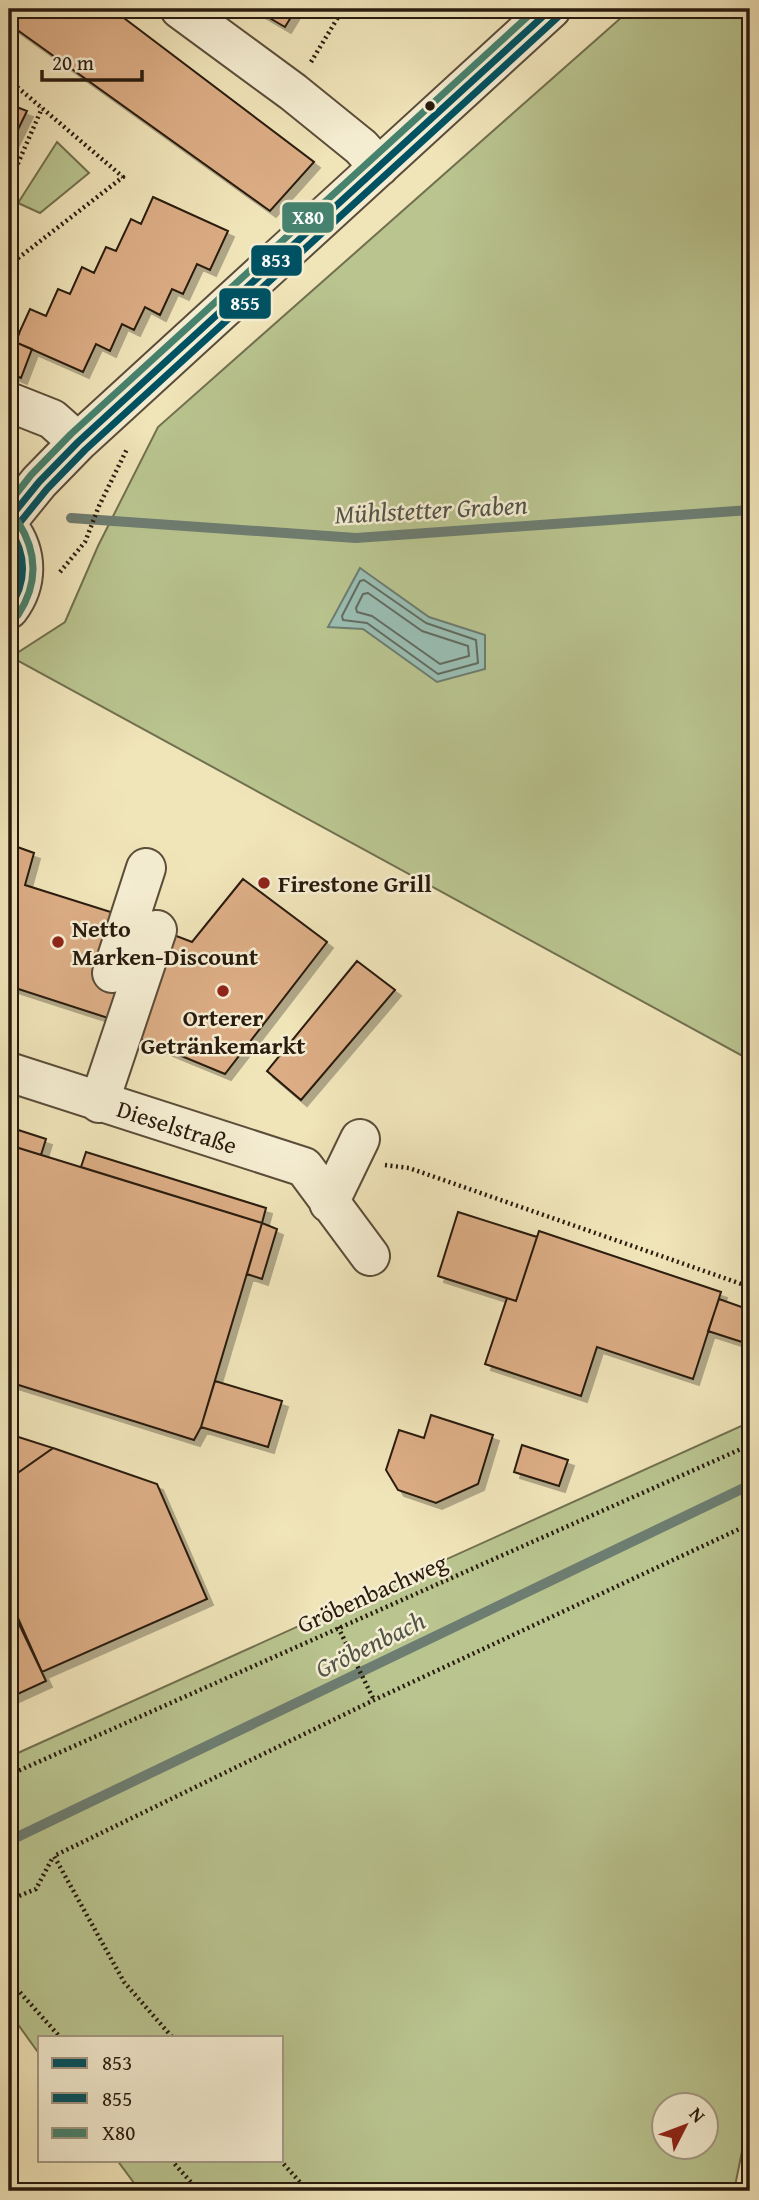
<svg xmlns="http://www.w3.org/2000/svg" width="759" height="2200" viewBox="0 0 759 2200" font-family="'Gentium Book Plus',serif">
	<defs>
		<filter id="shadow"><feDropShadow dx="6" dy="6" stdDeviation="0" flood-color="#0004"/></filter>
	</defs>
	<rect width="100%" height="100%" fill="#f0e4b9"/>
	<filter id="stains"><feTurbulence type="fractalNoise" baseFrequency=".00286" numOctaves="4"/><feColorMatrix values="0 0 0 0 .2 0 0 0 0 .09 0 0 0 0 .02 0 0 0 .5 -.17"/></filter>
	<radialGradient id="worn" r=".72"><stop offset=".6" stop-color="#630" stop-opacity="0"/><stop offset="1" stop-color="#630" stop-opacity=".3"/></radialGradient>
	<!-- green -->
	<path fill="#b9c48f" stroke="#71704e" stroke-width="2" fill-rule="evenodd" d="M631,9H750V1060L11,657L65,622L98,546L158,427Z
		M57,142L89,173L40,213L18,203Z
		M750,1422V2112L734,2191H140L117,2160H282V2037H40V2055L9,2012V1757ZM664,2106H706V2148H664Z"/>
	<!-- water -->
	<path fill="#9abeb3" stroke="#6d7d71" stroke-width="2" d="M360,568L429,617L485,635V669L437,682L363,629L328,627Z"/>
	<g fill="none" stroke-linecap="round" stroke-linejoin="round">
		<!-- shore -->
		<path stroke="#626c60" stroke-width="2" d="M364,580L426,623L476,640L478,663L438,674L367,623L343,620L342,616L360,581Z
			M368,593L422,631L468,646L469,656L440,664L372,616L357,612L356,608L363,594Z"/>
		<!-- stream -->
		<path stroke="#6d7d71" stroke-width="10" d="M71,518L356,538L750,510
			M9,1841L750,1485"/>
	</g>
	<!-- building -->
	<path fill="#dcad85" stroke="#291b0e" stroke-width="2" filter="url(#shadow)" d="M9,9H112L314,162L270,211L9,24Z
		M254,9H296L285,27Z
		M9,104L27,111L9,148Z
		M153,197L228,231L210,270L197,264L183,294L172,289L160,315L145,307L134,330L122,324L110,351L96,344L83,372L15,342L30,309L46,316L58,289L70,294L82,267L94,273L106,247L116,251L131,219L141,224Z
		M9,330L19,334L15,342L32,349L21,378L9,373Z
		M9,844L34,853L25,885L117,914L122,976L108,1018L9,986Z
		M243,879L327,942L225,1074L140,1039L174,935L192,942Z
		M357,961L395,990L301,1100L267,1071Z
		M9,1127L46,1139L41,1155L9,1145Z
		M9,1145L262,1223L201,1427L194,1440L9,1382Z
		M86,1152L266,1208L262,1223L81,1167Z
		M458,1212L537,1237L516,1301L438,1276Z
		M262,1223L277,1229L262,1279L247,1274Z
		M539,1231L721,1292L693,1379L597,1347L581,1396L485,1364L507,1298L516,1301Z
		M719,1299L750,1310V1328L745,1343L708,1331Z
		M215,1381L282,1401L268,1447L201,1427Z
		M431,1415L493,1435L478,1484L436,1503L398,1490L386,1470L399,1430L424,1438Z
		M9,1434L53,1448L9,1479Z
		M522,1445L568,1460L559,1486L514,1472Z
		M53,1448L157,1484L207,1599L42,1672L9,1598V1479Z
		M9,1598L19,1624L9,1628Z
		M19,1624L46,1681L9,1698V1628Z"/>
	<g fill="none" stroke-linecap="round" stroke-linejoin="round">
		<!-- minor casing -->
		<g stroke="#5b4d39" stroke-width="42">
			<path id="minor" d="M180,9L293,92L361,147L379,167
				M9,402L52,419L78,442
				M9,519L39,482L78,442L551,9
				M9,528C28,553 28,584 9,609
				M112,973L146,868
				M9,1072L304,1167L370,1256
				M99,1103L157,930
				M329,1203L360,1139"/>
		</g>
		<!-- path -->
		<path stroke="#291b0e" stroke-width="4.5" stroke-dasharray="2 3.5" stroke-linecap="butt" d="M311,62L343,9
			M9,80L123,177L17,259L9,260
			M9,184L42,108
			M60,572L85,542L99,506L127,449
			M385,1165L409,1168L750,1287
			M338,1627L374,1700
			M9,1775L750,1445
			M9,1900L36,1889L53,1857
			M9,1980L60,2037
			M172,2037L124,1982L54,1856L374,1700L750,1524
			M171,2160L199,2191
			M280,2160L308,2191"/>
		<!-- minor -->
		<use href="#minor" stroke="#f5edd2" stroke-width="38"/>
		<!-- bus-1 casing -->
		<g stroke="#f5edd2" stroke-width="12">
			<path id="bus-1" d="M9,519L39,482L78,442L551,9
				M9,528C27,555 27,582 9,609"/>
		</g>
		<!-- bus-2 casing -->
		<g stroke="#f5edd2" stroke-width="12">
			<path id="bus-2" d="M17,526L47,489L85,450L558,17"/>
		</g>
		<!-- bus-3 casing -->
		<g stroke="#f5edd2" stroke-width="12">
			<path id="bus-3" d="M9,503L31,475L71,434L536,9
				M18,615C38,584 38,553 18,522"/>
		</g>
		<!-- bus-1 -->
		<use href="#bus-1" stroke="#005262" stroke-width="7"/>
		<!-- bus-2 -->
		<use href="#bus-2" stroke="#005262" stroke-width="7"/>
		<!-- bus-3 -->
		<use href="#bus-3" stroke="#46826e" stroke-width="7"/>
	</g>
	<!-- markers -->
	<circle fill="#291b0e" stroke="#f5edd2" stroke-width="2.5" cx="430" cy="106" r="6"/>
	<g fill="#8f2418" stroke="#f5edd2" stroke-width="2.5">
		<circle cx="264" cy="883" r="7"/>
		<circle cx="58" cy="942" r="7"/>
		<circle cx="223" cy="991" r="7"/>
	</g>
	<g text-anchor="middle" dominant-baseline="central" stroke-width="5" stroke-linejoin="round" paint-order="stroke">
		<!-- poi labels -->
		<g font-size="24" font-weight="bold" fill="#291b0e" stroke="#f5edd2" text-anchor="start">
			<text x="278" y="883">Firestone Grill</text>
			<text x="72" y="928">Netto<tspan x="72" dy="28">Marken-Discount</tspan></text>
			<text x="223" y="1017" text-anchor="middle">Orterer<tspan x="223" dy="28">Getränkemarkt</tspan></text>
		</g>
		<!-- street labels -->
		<g font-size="24" fill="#291b0e" stroke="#f5edd2">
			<text transform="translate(177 1127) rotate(18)">Dieselstraße</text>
			<text transform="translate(372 1593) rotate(-24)">Gröbenbachweg</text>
		</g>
		<!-- water labels -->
		<g font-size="26" font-style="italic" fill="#515448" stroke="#f5edd2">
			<text transform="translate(431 509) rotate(-3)">Mühlstetter Graben</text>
			<text transform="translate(370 1644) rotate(-26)">Gröbenbach</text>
		</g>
	</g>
	<g stroke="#f5edd2" stroke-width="2.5">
		<rect x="281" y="201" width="54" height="33" rx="7" fill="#46826e"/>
		<rect x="250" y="244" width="53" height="33" rx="7" fill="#005262"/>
		<rect x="218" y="287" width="54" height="33" rx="7" fill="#005262"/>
	</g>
	<g font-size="19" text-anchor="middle" font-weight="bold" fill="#fff">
		<text x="308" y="224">X80</text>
		<text x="276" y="267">853</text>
		<text x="245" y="310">855</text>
	</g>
	<!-- margin -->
	<rect width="759" height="2200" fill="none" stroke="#f0e4b9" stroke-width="35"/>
	<rect x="10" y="10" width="738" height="2179" fill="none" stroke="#291b0e" stroke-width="3.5"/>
	<rect x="18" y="18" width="724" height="2165" fill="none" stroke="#291b0e" stroke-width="2"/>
	<!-- legend -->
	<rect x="38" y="2036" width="245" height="126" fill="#f5edd2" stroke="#a39984" stroke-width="2"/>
	<rect x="52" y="2058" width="35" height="10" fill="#005262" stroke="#a39984" stroke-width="2"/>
	<text x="102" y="2070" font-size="21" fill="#291b0e">853</text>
	<rect x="52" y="2093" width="35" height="10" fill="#005262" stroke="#a39984" stroke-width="2"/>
	<text x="102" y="2106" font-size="21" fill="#291b0e">855</text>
	<rect x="52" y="2128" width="35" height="10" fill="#46826e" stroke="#a39984" stroke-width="2"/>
	<text x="102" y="2140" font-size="21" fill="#291b0e">X80</text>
	<!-- north arrow -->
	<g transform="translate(685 2126) rotate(48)"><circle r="33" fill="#f5edd2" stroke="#a39984" stroke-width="2"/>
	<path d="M0-5L12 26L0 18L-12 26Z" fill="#8f2418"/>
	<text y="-10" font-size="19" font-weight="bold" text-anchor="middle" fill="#291b0e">N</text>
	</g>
	<!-- scale -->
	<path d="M42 70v10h100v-10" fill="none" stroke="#291b0e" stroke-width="3.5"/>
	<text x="52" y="70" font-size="21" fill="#291b0e" stroke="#f5edd2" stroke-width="5" paint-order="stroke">20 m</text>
	<rect width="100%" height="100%" filter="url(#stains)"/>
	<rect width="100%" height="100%" fill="url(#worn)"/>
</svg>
